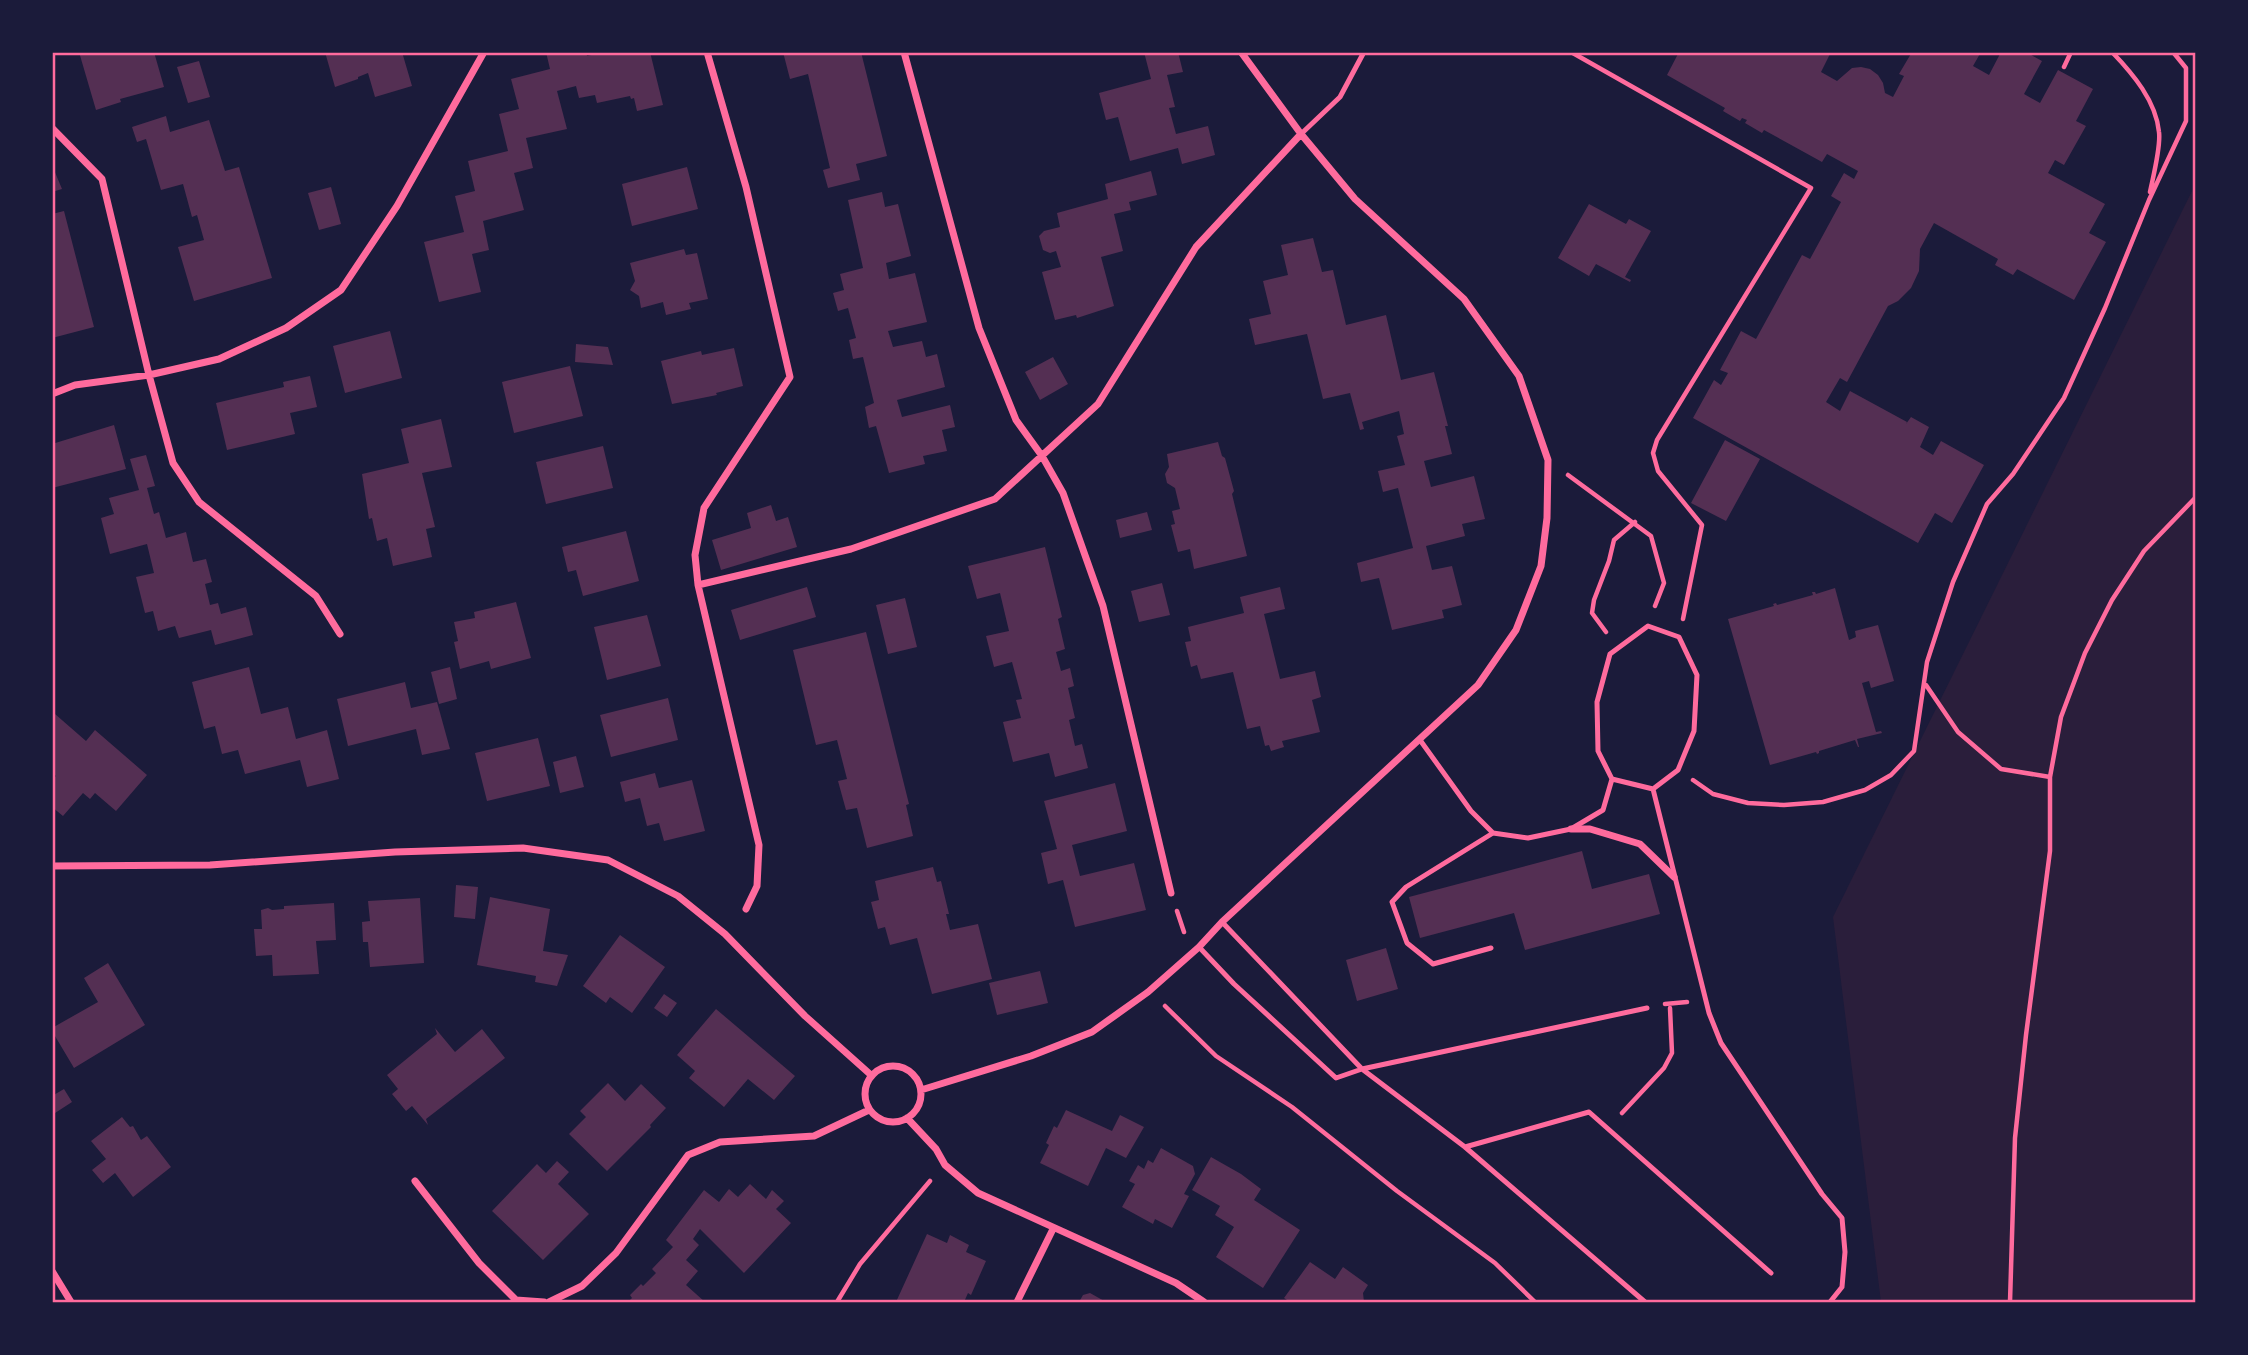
<svg xmlns="http://www.w3.org/2000/svg" width="2248" height="1355" viewBox="0 0 2248 1355" font-family="Quicksand,sans-serif">
	<rect width="100%" height="100%" fill="#1b1b3a"/>
	<!-- green -->
	<path fill="#2a1e3b" d="M2195,185V1302H1881L1833,917Z"/>
	<!-- building -->
	<path fill="#542f53" d="M79,52H154L164,87L120,99L121,102L96,110Z
		M325,52H402L412,86L375,97L368,73L358,77V79L335,87Z
		M546,52H586L587,56L604,52H650L663,105L637,111L634,98L631,99L630,96L597,103L595,95L579,98L576,86L557,91L567,129L526,138L533,168L514,173L524,210L483,221L489,250L472,254L481,292L439,302L424,242L464,232L455,196L475,191L468,161L508,151L499,114L519,109L511,79L550,69Z
		M783,52H861L887,156L856,164L860,180L828,188L823,170L830,168L808,74L790,79Z
		M1144,52H1178L1183,72L1167,75L1175,107L1169,108L1176,134L1208,126L1215,155L1182,164L1178,148L1130,161L1118,117L1106,120L1099,93L1151,79Z
		M1679,52H1831L1821,72L1837,81L1852,68L1861,67L1870,69L1878,75L1883,83L1885,93L1893,97L1904,76L1899,74L1912,52H1981L1973,66L1989,75L2001,52H2026L2042,61L2024,94L2040,103L2058,70L2093,89L2076,121L2086,126L2064,165L2055,160L2048,173L2105,204L2089,233L2106,242L2074,300L2017,269L2018,268L2013,275L1995,265L1998,259L1934,223L1920,249L1919,271L1911,288L1898,301L1888,306L1847,382L1840,378L1826,402L1840,411L1850,391L1907,422L1906,424L1911,417L1929,427L1920,447L1933,455L1941,441L1984,465L1952,523L1935,513L1918,543L1693,418L1714,380L1721,385L1728,373L1720,370L1741,331L1756,339L1802,255L1810,259L1841,202L1831,196L1844,173L1854,179L1858,171L1827,154L1822,162L1764,130L1762,133L1745,123L1747,120L1742,118L1740,121L1723,111L1725,108L1667,75Z
		M199,61L210,97L188,103L177,67Z
		M166,116L170,132L209,120L225,171L239,167L272,278L194,301L178,247L204,240L197,215L192,217L183,184L161,190L146,139L137,142L132,127Z
		M52,165L62,189L52,192Z
		M687,167L698,209L632,226L622,184Z
		M1151,171L1157,195L1129,202L1131,210L1114,214L1123,251L1101,257L1114,306L1077,318L1076,315L1055,320L1042,272L1061,267L1056,251L1050,253L1043,250L1039,236L1044,231L1060,227L1057,213L1108,199L1105,184Z
		M331,187L341,224L319,230L308,193Z
		M882,192L885,207L898,204L911,256L886,263L889,279L915,273L927,322L888,331L893,347L922,341L926,357L937,354L945,387L897,400L902,417L950,405L955,427L942,430L947,451L923,456L925,464L889,473L876,426L869,428L865,407L874,403L863,357L853,359L849,340L856,338L848,308L838,311L833,293L844,290L840,274L863,268L848,200Z
		M1589,204L1626,224L1629,219L1651,231L1625,277L1631,280L1630,282L1596,264L1589,276L1558,258Z
		M64,211L94,327L52,338V214Z
		M1313,238L1322,272L1333,270L1346,325L1386,315L1401,380L1434,372L1448,426H1445L1452,454L1424,461L1431,487L1474,476L1485,519L1462,524L1465,536L1426,546L1432,570L1452,566L1462,605L1442,610L1444,618L1392,630L1379,578L1361,582L1357,563L1413,548L1398,488L1383,492L1378,471L1405,465L1397,436L1404,434L1399,411L1362,422L1364,429L1360,430L1350,393L1323,399L1307,334L1255,345L1249,319L1271,314L1263,281L1288,275L1281,245Z
		M684,249L686,255L697,253L708,299L689,303L691,309L666,315L663,302L641,308L639,296L630,290L635,281L630,263Z
		M390,331L402,378L345,393L333,346Z
		M576,344L608,347L613,365L575,362Z
		M734,348L743,386L716,393L717,395L672,404L661,361L701,351L702,355Z
		M1053,357L1068,384L1040,400L1025,372Z
		M570,366L583,416L514,433L502,382Z
		M310,376L317,407L290,413L295,434L227,450L216,403L284,387L283,382Z
		M441,419L452,467L422,473L435,527L426,529L432,557L393,566L387,538L377,541L372,518L369,519L362,474L409,463L401,429Z
		M114,425L126,469L52,488V444Z
		M1725,440L1760,459L1726,521L1691,503Z
		M1218,442L1222,456L1225,458L1234,491L1232,494L1247,556L1194,569L1190,549L1178,552L1171,525L1175,524L1172,511L1180,509L1175,488L1167,483L1165,474L1169,467L1167,454Z
		M603,446L613,488L546,504L536,462Z
		M146,455L155,486L147,488L154,514L159,512L166,538L186,532L193,562L206,559L212,582L205,584L210,605L218,603L221,614L246,607L253,635L215,645L211,630L179,638L175,626L158,631L153,611L145,613L136,577L154,573L147,544L110,554L101,518L114,514L109,498L139,490L130,459Z
		M771,505L776,521L788,517L797,547L721,570L712,540L751,528L747,513Z
		M1147,512L1152,530L1120,538L1116,520Z
		M626,531L639,581L583,596L576,570L568,572L562,547Z
		M1045,547L1062,617L1058,619L1065,649L1056,652L1061,671L1070,668L1074,686L1068,688L1075,718L1069,720L1075,746L1082,744L1088,768L1055,777L1049,753L1013,762L1003,722L1021,718L1016,700L1022,699L1012,662L994,667L986,636L1009,631L1000,593L977,599L968,566Z
		M1162,583L1170,615L1139,622L1131,591Z
		M807,587L816,617L740,640L731,610Z
		M1280,587L1285,609L1264,614L1280,679L1315,671L1321,697L1312,700L1320,732L1282,741L1284,747L1271,751L1269,745L1265,746L1260,726L1247,729L1233,672L1201,679L1197,665L1191,667L1185,642L1191,641L1188,627L1244,613L1240,597Z
		M1835,588L1849,640L1856,637L1855,631L1878,625L1894,681L1871,688L1869,681L1862,683L1876,732L1881,731L1882,733L1857,739L1859,747H1858L1855,740L1819,751V753L1817,754L1816,752L1770,765L1728,619L1774,606L1773,604L1776,603L1777,605L1813,595L1812,592H1815L1816,594Z
		M905,598L917,647L888,654L876,605Z
		M516,602L531,658L491,669L489,661L460,669L454,642L458,641L454,622L475,618L474,612Z
		M647,615L661,666L607,680L594,627Z
		M866,632L909,804L906,805L913,836L867,848L857,808L846,810L838,781L847,779L837,740L816,745L793,650Z
		M249,667L261,714L288,707L296,739L327,730L339,779L307,787L300,760L245,774L238,750L222,754L215,726L204,729L192,682Z
		M450,667L457,699L439,704L431,672Z
		M405,682L411,708L437,702L450,749L422,755L416,729L348,746L337,699Z
		M668,698L678,740L611,757L600,715Z
		M55,714L86,741L95,730L147,775L116,811L95,793L90,799L83,793L63,816L52,807V779L56,776L52,773V717Z
		M538,738L550,786L487,801L475,753Z
		M576,756L584,787L560,793L553,762Z
		M655,773L659,788L692,780L705,831L664,841L659,823L647,826L640,798L625,802L620,782Z
		M1115,783L1127,831L1072,845L1080,876L1134,863L1146,910L1075,927L1063,880L1048,884L1041,853L1057,849L1044,801Z
		M1582,851L1592,889L1649,874L1660,914L1525,950L1514,913L1420,938L1409,897Z
		M933,867L937,882L941,881L949,914H946L950,930L978,924L992,979L932,994L917,938L890,945L885,927L878,929L871,902L879,900L875,881Z
		M456,885L478,887L475,919L454,917Z
		M490,897L550,909L543,951L568,955L557,986L535,982L536,976L477,965Z
		M420,898L424,963L370,967L368,942H363L362,922L370,921L368,901Z
		M334,903L336,940L316,941L319,974L273,976L272,955L256,956L254,929H262L261,910L268,908L272,910L284,909V906Z
		M620,935L665,967L632,1013L610,997L606,1003L583,986Z
		M1386,948L1398,989L1357,1001L1346,960Z
		M108,963L145,1025L74,1068L52,1031V1028L98,1002L84,978Z
		M1040,971L1048,1003L997,1015L989,983Z
		M664,994L677,1003L667,1017L654,1008Z
		M716,1009L795,1076L774,1100L748,1079L724,1107L689,1078L695,1071L677,1055Z
		M435,1028L455,1052L482,1029L505,1058L426,1119L428,1125L412,1106L406,1111L392,1094L398,1089L387,1075L437,1034Z
		M608,1083L625,1101L641,1084L666,1108L650,1125L651,1127L607,1171L569,1134L586,1117L580,1111Z
		M64,1089L72,1102L52,1115V1096Z
		M1066,1110L1112,1131L1120,1115L1144,1127L1126,1158L1106,1148L1088,1186L1040,1163L1049,1145L1046,1143L1054,1126L1057,1128Z
		M122,1117L130,1127L133,1126L141,1140L147,1136L171,1167L133,1197L115,1173L103,1183L92,1170L106,1159L91,1141Z
		M1161,1148L1193,1166L1195,1174L1184,1194L1189,1196L1172,1228L1155,1219L1153,1224L1122,1207L1135,1184L1129,1181L1138,1165L1144,1169L1148,1160L1153,1163Z
		M1211,1157L1241,1174L1261,1189L1254,1200L1300,1230L1263,1288L1216,1257L1234,1227L1215,1215L1220,1206L1192,1190Z
		M557,1161L569,1172L558,1184L589,1214L543,1260L492,1211L537,1164L546,1173Z
		M750,1184L766,1199L772,1190L784,1201L776,1209L791,1223L744,1273L700,1229L693,1239L699,1245L686,1260L698,1271L686,1285L705,1302H628L632,1298L630,1295L641,1284L643,1286L656,1273L652,1269L673,1247L666,1240L704,1190L719,1202L729,1189L738,1197Z
		M927,1234L947,1243L950,1235L969,1245L966,1252L986,1261L971,1295L968,1293L964,1302H896Z
		M1310,1262L1335,1279L1343,1267L1368,1285L1363,1293L1364,1302H1290L1284,1298Z
		M1090,1293L1106,1302H1079L1083,1295Z"/>
	<g fill="none" stroke-linecap="round" stroke-linejoin="round">
		<!-- path -->
		<path stroke="#ff6b9d" stroke-width="4.5" d="M1571,52L1811,188L1657,440L1653,453L1658,471L1702,525L1683,619
			M2112,52C2133,74 2156,101 2159,132C2161,147 2153,177 2150,192
			M2064,67L2071,52
			M1568,475L1651,536L1664,583L1655,606
			M1606,632L1592,613L1594,600L1609,561L1614,540L1635,522
			M1926,685L1958,732L2001,769L2050,777
			M1693,780L1713,794L1748,803L1784,805L1823,802L1865,790L1891,775L1914,751L1927,662L1953,582L1987,504L2013,474L2064,398L2105,308L2149,200L2186,121V68L2173,52
			M1177,911L1184,932
			M1665,1004L1687,1002
			M1165,1006L1216,1056L1292,1107L1397,1191L1495,1263L1535,1302
			M1622,1113L1664,1068L1672,1053L1670,1008
			M837,1302L860,1264L930,1181
			M2010,1302L2015,1138L2026,1035L2050,851V777L2061,717L2085,653L2112,600L2144,551L2196,497"/>
		<!-- service -->
		<path stroke="#ff6b9d" stroke-width="5" d="M1301,134L1340,97L1364,52
			M1648,626L1679,637L1697,675L1694,731L1678,770L1653,789L1612,779L1598,751L1597,702L1610,654Z
			M1420,740L1471,811L1493,833L1528,838L1571,829L1603,810L1612,779
			M1653,789L1709,1013L1721,1043L1822,1194L1842,1218L1845,1252L1842,1287L1830,1302
			M1199,947L1234,984L1336,1078L1362,1069L1222,922
			M1491,948L1433,964L1407,943L1392,902L1406,887L1493,833
			M1647,1008L1362,1069L1465,1147L1589,1112L1771,1273
			M1465,1147L1645,1302"/>
		<!-- minor -->
		<path stroke="#ff6b9d" stroke-width="7" d="M707,52L746,187L790,377L704,508L695,555L698,585L759,845L757,886L746,909
			M904,52L979,328L1016,420L1042,456L1063,493L1103,606L1171,893
			M52,128L102,179L149,375L173,463L199,502L316,596L340,634
			M52,394L75,385L149,375L219,359L286,328L341,290L397,206L484,52
			M698,585L851,549L995,499L1098,404L1196,247L1301,134
			M1571,829H1590L1640,844L1674,877
			M52,866L210,865L395,852L523,848L608,860L678,896L725,934L805,1016L871,1075
			M865 1094a28 28 0 1 1 56 0a28 28 0 1 1-56 0Z
			M921,1090L1031,1056L1092,1032L1148,992L1199,947L1222,922L1478,685L1516,630L1541,566L1547,518L1548,460L1519,376L1464,299L1355,199L1301,134L1241,52
			M907,1118L936,1149L945,1165L978,1193L1176,1283L1204,1302
			M415,1181L479,1263L516,1300L544,1302
			M52,1271L71,1302
			M549,1302L582,1286L616,1253L688,1155L720,1142L814,1136L869,1110
			M1017,1302L1053,1229"/>
	</g>
	<!-- border -->
	<rect width="2248" height="1355" fill="none" stroke="#1b1b3a" stroke-width="108"/>
	<rect x="54" y="54" width="2140" height="1247" fill="none" stroke="#ff6b9d" stroke-width="2.5"/>
</svg>
